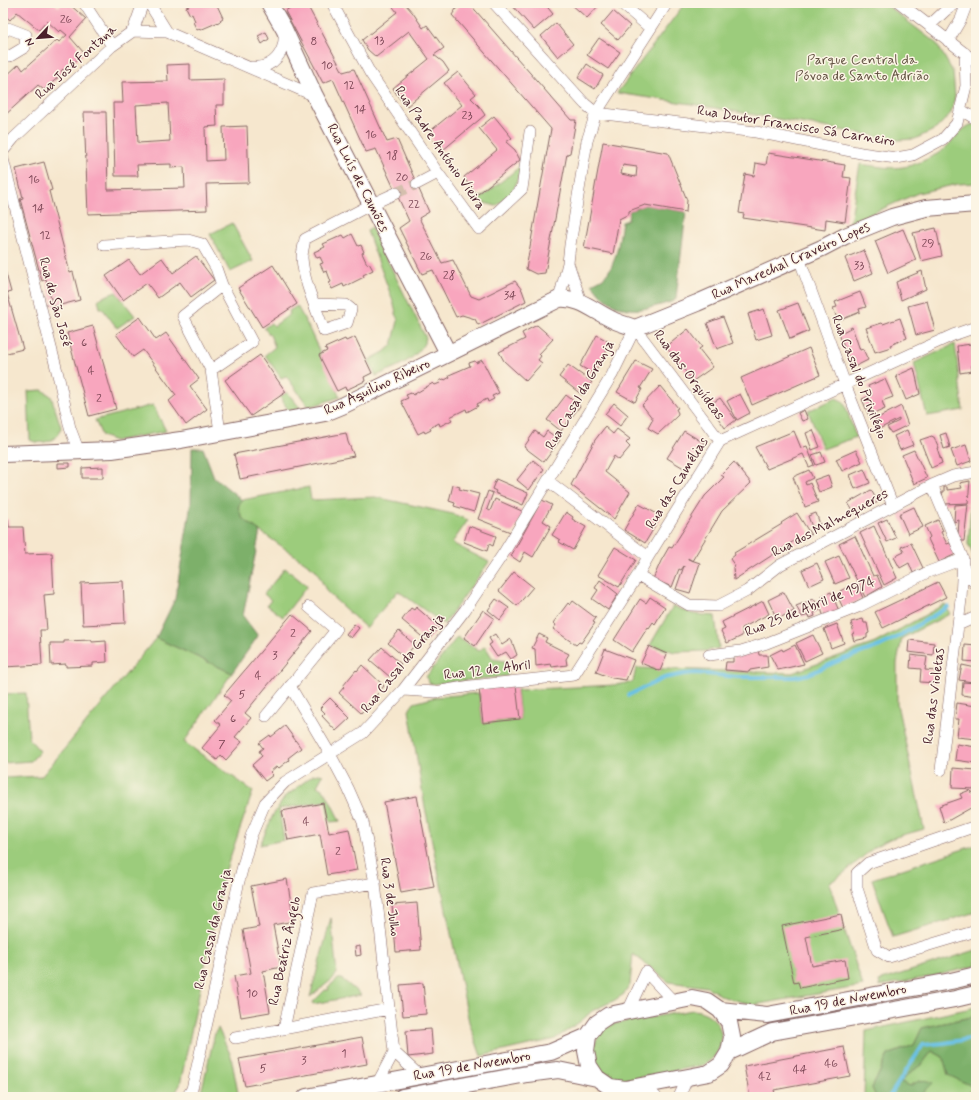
<svg xmlns="http://www.w3.org/2000/svg" width="979" height="1100" viewBox="0 0 979 1100" font-family="Mynerve,sans-serif">
	<rect width="100%" height="100%" fill="#fcf5e5"/>
	<filter id="ink" filterUnits="userSpaceOnUse"><feTurbulence type="fractalNoise" baseFrequency=".025" numOctaves="2"/><feDisplacementMap in="SourceGraphic" scale="8" xChannelSelector="R" yChannelSelector="G"/><feConvolveMatrix kernelMatrix="1 2 1 2 8 2 1 2 1" color-interpolation-filters="sRGB"/></filter>
	<filter id="wash" filterUnits="userSpaceOnUse"><feTurbulence type="fractalNoise" baseFrequency=".012" numOctaves="4" result="noise"/><feDisplacementMap in="SourceGraphic" scale="16" xChannelSelector="R" yChannelSelector="G"/><feGaussianBlur stdDeviation="0.9" result="paint"/><feColorMatrix in="noise" values="0 0 0 0 0 0 0 0 0 0 0 0 0 0 0 0 0 1.4 0 .05"/><feComposite in="paint" operator="in"/></filter>
	<g filter="url(#wash)">
		<rect width="100%" height="100%" fill="#f6e7ce"/>
		<!-- green -->
		<path fill="#9ccc7b" stroke="#737653" d="M685,3H884L937,44L953,72L955,97L951,113L936,129L915,139L898,140L698,105L617,93Z
			M973,124L976,126V183L958,184L918,193L850,223L860,164C889,168 901,172 929,158C934,155 939,154 943,150C953,142 960,128 973,124Z
			M522,165L513,193L496,206L477,201Z
			M232,223L253,261L230,272L210,234Z
			M371,227L426,338C419,360 395,367 376,376L369,360L384,352L392,345L398,321L393,301L367,231Z
			M116,292L135,316L117,328L102,308H100L98,300L100,298Z
			M297,306L307,324L340,397L309,407L286,376L281,378L265,355L275,347L270,335L264,328L271,323L274,326L290,314L289,311Z
			M955,344L963,410L927,416L914,363Z
			M42,390L51,396L61,427C59,441 41,446 30,440L28,391Z
			M287,392L301,409L289,411L280,397Z
			M836,398L844,402L856,437L823,449L808,411Z
			M153,405L166,431L115,441L102,436L95,420Z
			M973,481H976V561L968,544Z
			M309,487L311,500L375,497L453,514L468,520L452,543L489,562L444,624L398,591L366,628L327,592L316,570L241,518L238,507L242,500Z
			M285,568L307,586L283,617L267,605L271,600L264,594Z
			M945,604L950,614L902,638L897,663V704L924,829C908,834 889,837 875,847C859,859 847,873 829,883L863,986L753,1005L724,997L707,987L669,982L633,954L630,985L624,994L615,1000L592,1011L581,1021L555,1039L481,1056L469,1022L424,802L409,710L414,703L436,697L479,693L483,723L520,719L517,690L615,685L633,682L636,668L792,673L875,643Z
			M673,606L693,614L715,616L719,648L706,651L675,652L650,645Z
			M457,637L479,651L485,646L493,659L505,661L508,676L433,684L429,683L426,677Z
			M156,638L232,673L184,742L253,791L223,878L180,1085L173,1097H3V778L42,776Z
			M26,693L29,739L40,751L31,761L3,763V694Z
			M319,774L323,775L317,786L325,791L340,821L330,822L326,801L279,809L284,840L260,845L273,815L285,797L313,775Z
			M976,845V912L893,937L872,879Z
			M331,918L337,974H335V977L310,997Z
			M976,950V966L929,977L880,986L879,981Z
			M338,979H342L361,995L313,1004V1002L325,990H329L328,987Z
			M976,1007V1016L922,1028L914,1045L888,1055L872,1088L876,1097H864L866,1031Z
			M693,1010C725,1013 732,1050 703,1065C684,1069 665,1072 646,1076C636,1078 625,1081 616,1079C602,1076 593,1063 594,1049C595,1037 603,1029 613,1024Z
			M218,1028L231,1056L238,1093L236,1097H200L215,1033Z
			M932,1051L943,1057L949,1075L974,1087L965,1097H946L944,1095L926,1097L924,1092L900,1082L906,1076L922,1064Z"/>
		<!-- forest -->
		<path fill="#7db06b" stroke="#64684b" d="M645,205L686,212L676,298L674,301C639,312 616,317 592,284C595,282 600,280 603,278C617,266 619,239 622,222L628,220L629,211Z
			M192,448H203L214,477L242,500L238,507L242,518L260,531L243,616L258,636L232,673L156,638L175,599L191,504Z
			M976,1016V1097H965L974,1087L948,1075L943,1057L932,1051L922,1064L906,1076L901,1082L910,1086C917,1081 925,1078 933,1083L924,1092L926,1097H876L872,1088L888,1055L914,1045L922,1028Z"/>
		<g fill="none" stroke-linecap="round" stroke-linejoin="round">
			<!-- stream -->
			<path stroke="#69c1e6" stroke-width="4" d="M629,695L664,678L684,674L696,673L738,677H795L809,674L838,661L880,646L894,639L948,607
				M889,1097L923,1045L944,1043L976,1038"/>
		</g>
		<g id="blocks">
			<!-- building -->
			<path fill="#f8a6be" fill-rule="evenodd" d="M3,3H54L59,7L62,3H68L86,19L70,37L84,53L65,71L63,69L61,71L63,73L44,90L38,85L3,117V79L19,64L23,70L57,40L59,42L67,35L61,30L59,32L47,21L39,30L17,12L10,20L3,14Z
				M187,3H216L223,18L220,20L221,21L200,30L199,29L197,30L193,22L195,21L192,14L190,15L186,7L189,6Z
				M294,3H306L343,72L354,69L387,142L397,139L429,212L419,218L442,263L453,260L471,296L479,299L515,281L522,290L526,301L478,325L475,319L462,315L456,317L433,270L422,274L399,228L409,221L376,149L366,152L333,79L323,83L285,11L295,5Z
				M390,3H408L406,5L413,13L423,28L427,25L444,48L434,55L443,62L449,71L407,106L399,98L393,88L429,59L409,31L376,57L368,50L362,40L397,12Z
				M456,3H469L571,120H576L570,153L567,154L545,273L536,274L526,269L551,129L452,15L458,6Z
				M510,3H544L553,14L534,30Z
				M572,3H601L587,18L571,4Z
				M613,11L630,26L618,40L601,25Z
				M556,23L573,44L558,57L541,36Z
				M266,32L269,39L262,44L258,36Z
				M599,38L620,52L608,69L587,55Z
				M190,64V80L224,79V105H216L217,126L205,127L206,161L224,160L223,127L247,126L249,183L206,184L207,210L88,214L84,112H106L108,190L185,188L184,167L171,168V164L137,165L138,176H115L113,103H123L122,82L168,81L167,65ZM168,103L170,141L138,143L136,105Z
				M587,64L603,75L595,89L578,78Z
				M458,72L476,94L471,98L479,106L485,115L443,150L434,143L429,132L462,105L444,83Z
				M494,116L512,138L506,142L515,150L520,160L478,194L470,187L464,177L497,150L479,128Z
				M603,142L668,153L687,200L686,212L645,205L629,211V214L619,219L613,254L584,248ZM623,165L637,167L636,177L621,174Z
				M768,153L845,165L843,177L851,178L845,222L826,219L825,230L743,218L744,214L739,213L745,174L754,176L756,163L766,165Z
				M44,162L52,190L49,191L70,273L73,272L80,300L53,307L46,279L42,281L20,199L23,198L16,169Z
				M936,228L942,256L921,261L913,233Z
				M903,229L916,260L888,273L875,241Z
				M352,234L358,246L361,245L364,252L362,253L367,264L369,263L373,270L363,275L364,277L344,287L343,284L332,289L329,283L331,282L327,271L324,272L320,264L323,263L320,257L317,258L314,252L325,247L323,244L343,235L345,238Z
				M864,250L873,273L854,281L845,258Z
				M196,256L214,280L191,297L180,282L158,298L147,283L123,300L106,276L129,260L140,274L162,258L173,273Z
				M3,263L11,292L7,293L23,349L3,354Z
				M273,265L297,304L262,327L238,288Z
				M922,271L926,289L901,300L896,282Z
				M860,292L866,307L859,309L860,312L838,321L833,308L837,307L835,302Z
				M927,301L935,330L916,335L908,306Z
				M798,303L809,331L790,339L779,310Z
				M764,309L772,335L756,340L748,314Z
				M140,317L156,340L166,333L199,379L190,386L207,409L186,425L169,401L176,395L143,350L133,357L116,334Z
				M723,317L733,343L717,349L707,323Z
				M900,318L907,338L890,345L891,347L875,352L866,328L882,323L883,324Z
				M537,325L553,339L539,354L541,356L538,360L542,363L526,381L504,361L499,352L525,339L522,333Z
				M93,326L116,409L89,416L67,333Z
				M852,327L860,350L863,349L868,360L852,368L839,334Z
				M688,329L702,347L699,349L713,367L693,381L666,347Z
				M597,335L611,343L594,374L580,366Z
				M355,337L372,373L364,377L365,381L346,390L345,387L337,391L319,355L327,351L325,348L345,339L346,341Z
				M971,344L972,371L960,373L957,346Z
				M809,348L820,375L752,405L741,378Z
				M260,355L286,392L251,416L225,380Z
				M482,360L499,393L492,396L494,399L488,402L487,399L477,404L478,406L467,412L466,409L450,417L452,420L440,426L439,423L430,428L431,430L425,433L424,431L418,434L401,401L408,398L406,395L411,393L413,395L433,383L435,385L440,383L439,381L444,379L445,380L450,377L449,375L470,366L469,363L475,361L476,363Z
				M636,361L652,369L640,388L642,389L635,402L617,392Z
				M568,365L592,382L582,395L559,377Z
				M914,368L920,394L906,400L896,376Z
				M885,379L893,397L882,401L885,409L869,416L862,399L872,395L868,386Z
				M660,386L678,408L676,409L678,413L677,416L658,434L648,428L653,419L642,405Z
				M740,394L750,413L737,420L727,401Z
				M566,395L580,406L561,431L547,420Z
				M720,398L736,420L725,428L709,405Z
				M614,403L628,415L620,426L605,414Z
				M901,406L908,425L891,433L887,427L899,421V419L877,430L872,421Z
				M804,410L808,419L802,421L798,413Z
				M605,427L613,434L617,429L630,439L626,443L630,447L619,460L614,456L605,472L630,492L614,519L571,485L595,440Z
				M813,430L820,447L812,450L806,433Z
				M907,430L913,445L900,450L894,436Z
				M535,431L543,437L547,431L560,440L544,462L524,447Z
				M684,431L704,443L687,470L667,458Z
				M794,431L801,448L807,446L814,465L809,467L803,454L767,469L755,447Z
				M346,433L348,442L354,456L240,479L234,454Z
				M946,433L950,447L944,449L940,435Z
				M932,436L933,437H934L939,448H937L942,463L931,468L920,440Z
				M966,445L971,461L957,466L951,450Z
				M856,450L862,462L842,471L836,459Z
				M914,450L927,478L914,484L902,455Z
				M821,452L825,462L816,465L812,455Z
				M533,460L544,469L529,490L517,480Z
				M734,462L751,483L722,511L692,561L688,558V559L700,563L690,593L676,589L684,566L681,570L679,569L672,587L653,579L661,561L669,547L672,548L705,496L724,477L721,475Z
				M58,463H70V467L58,468Z
				M103,467V478H82V468Z
				M864,469L870,483L855,489L850,475Z
				M809,470L813,478L805,482L806,485L810,483L818,502L805,507L793,477Z
				M828,475L832,487L819,492L814,480Z
				M496,479L528,493L523,505L495,493L496,491L492,489Z
				M970,481L968,503L944,504L942,492H944V487H947V490L962,488L960,483Z
				M453,485L460,487L459,489L479,494L474,512L454,506L455,503L449,501Z
				M871,490L878,502L855,514L848,503Z
				M488,491L493,493L487,509L490,511L495,499L524,512L513,533L478,519Z
				M542,500L552,505L543,521L551,526L533,557L525,552L520,562L511,556Z
				M639,504L661,516L645,543L624,530Z
				M968,504L964,541H961L958,535L959,520L954,522L955,505Z
				M914,507L923,527L908,534L899,514Z
				M566,512L573,517L572,519L586,527L573,550L559,542L560,540L552,535Z
				M797,513L811,535L796,544L794,541L734,580L733,567L735,566L730,559L735,555L734,553L782,524L781,523Z
				M816,513L820,524L812,527L808,516Z
				M3,519H8L9,527H23L25,554L52,553L54,594L44,595L47,630H40L42,665L3,667Z
				M887,519L896,538L887,542L878,523Z
				M938,520L943,531L941,532L947,544L950,543L956,554L939,562L928,539L930,537L925,526Z
				M469,526L496,536L493,546L489,544L487,551L464,542Z
				M874,526L897,578L884,585L860,533Z
				M855,536L873,576L877,575L882,587L865,597L839,544Z
				M911,543L923,568L913,573L909,563L900,568L894,557L904,552L901,547Z
				M615,547L636,560L619,587L598,575Z
				M839,556L849,578L835,584L825,562Z
				M817,563L824,579L809,586L802,570Z
				M514,572L533,587L517,606L499,591Z
				M600,580L618,594L608,610L592,599L598,590L595,588Z
				M123,581L125,623L83,625L81,583Z
				M938,582L946,597L883,628L875,612Z
				M857,585L863,598L843,608L837,595L841,592L840,591L848,587L849,589Z
				M784,592L794,611L777,619L768,600Z
				M831,592L839,611L824,617L818,601L823,599L822,596Z
				M650,597L665,607L655,624L653,622L649,628L648,627L632,652L614,640L640,599L646,603Z
				M496,599L509,608L500,620L488,610Z
				M814,599L820,610L814,613L815,616L810,618L809,615L802,617L796,606Z
				M573,601L596,618L593,622L595,623L581,643L579,642L576,645L553,629L556,625L553,623L568,603L570,605Z
				M763,601L769,614L742,628V636L727,643L721,631L725,629L722,622Z
				M416,607L439,627L427,641L402,620L411,608L414,610Z
				M483,610L494,618L475,646L464,638Z
				M292,614L312,631L245,713L251,718L235,737L242,742L226,760L221,755L217,760L202,748L221,725L215,720L231,701L224,695Z
				M863,619L864,623H867L869,633L867,634V638L854,641L852,634L854,633L851,622Z
				M354,624L359,628L351,638L346,634Z
				M837,624L844,643L831,648L824,629Z
				M399,631L415,645L404,657L388,643Z
				M495,634L502,645L511,639L517,655L511,659L506,652L497,657L489,645L492,643L489,638Z
				M539,634L547,638L545,642L569,654L566,659L567,665L552,667L551,664L536,666L535,649L532,648Z
				M813,635L822,653L805,661L796,643Z
				M92,640V642L106,641L107,662L93,663V666L66,667V664L51,665L50,643H64V641Z
				M909,640L934,643L933,655L908,652Z
				M795,645L804,664L778,670L770,655L782,649L783,651Z
				M965,645L976,646V662L964,661Z
				M649,646L667,654L660,671L641,663Z
				M382,647L401,664L390,677L370,660Z
				M605,649L634,660L626,680L612,678L596,672Z
				M758,649L759,655H767L768,667L750,670L749,672L725,670L726,662H733V657Z
				M911,655L927,657L925,670L936,671L935,683L920,682L921,669L910,668Z
				M362,665L384,686L361,713L339,693L344,687L343,686L356,670L357,671Z
				M962,665L976,668L973,682L959,680Z
				M963,682L976,683V697L962,695Z
				M516,685L520,719L483,723L479,689Z
				M330,698L350,718L336,731L322,716L325,713L320,708Z
				M957,703L976,706V739L957,737L959,719H955Z
				M285,726L301,748L288,758L289,760L279,768L277,766L270,772L273,775L265,781L252,765L262,756L259,751L263,748L259,743L270,735L271,737Z
				M957,744L976,747V763L955,760Z
				M953,768L976,770L975,789L952,788Z
				M970,790L971,793L975,791L976,792V805L944,823L939,806L962,798L960,794Z
				M417,796L434,887L401,893L384,802Z
				M323,803L329,833L349,829L357,870L327,875L320,834L288,840L282,811Z
				M287,879L294,921L273,925L281,967L263,971L270,1012L241,1017L234,976L251,973L243,930L259,927L251,886Z
				M417,903L421,950L396,952L392,905Z
				M841,914L844,929L806,937L812,966L845,960L848,978L800,988L798,982L794,983L782,926Z
				M360,946L361,955L356,956L355,947Z
				M423,983L426,1014L403,1016L400,985Z
				M431,1029L433,1054L408,1057L406,1031Z
				M362,1037L367,1064L245,1086L239,1059Z
				M844,1047L850,1076L774,1090L776,1097H750L744,1066Z"/>
		</g>
	</g>
	<g filter="url(#ink)">
		<use href="#blocks" fill-opacity="0" stroke="#866564" stroke-width="1"/>
		<g fill="none" stroke-linecap="round" stroke-linejoin="round">
			<!-- street-tunnel -->
			<path stroke="#d4bfad" stroke-width="11" stroke-dasharray="11 5.5" stroke-linecap="butt" d="M396,193L417,184"/>
			<!-- street casing -->
			<g stroke="#866564" stroke-width="12">
				<path id="street" d="M84,3L112,46
					M149,3L167,32
					M332,3L370,73L438,173L479,229L522,189L530,132
					M494,3L585,104L596,113L756,132L861,153L896,158L913,155L943,139L957,123L966,86L965,53
					M621,3L650,28
					M900,3L976,62
					M930,25L946,10L957,3
					M133,31L143,3
					M3,33L8,28L26,35L25,47L10,56H3
					M948,41L961,19L967,3
					M252,67C274,69 286,52 284,31
					M961,110L976,119
					M3,151L14,138L112,46L133,31L167,32L315,96
					M3,159L59,379L70,428L79,452
					M417,184L438,173
					M104,245L188,240L202,244L216,268L222,285
					M799,258L845,384L893,506
					M559,299L568,263
					M581,302L568,263L570,245L587,141L596,113L667,3
					M314,304L346,305L351,309L347,323L324,331C316,307 304,284 302,258C302,252 304,245 305,239L372,204L396,193
					M211,370L252,342L222,285L183,316L211,370L220,432
					M548,481L648,557
					M932,485L963,559L961,599L941,770
					M963,566L976,585
					M638,575L689,605L718,606L747,591L780,565L932,485L953,476L976,472
					M958,625L976,617
					M709,655L741,651L767,643L858,607L928,572L963,559
					M290,686L330,754L348,788L363,822L375,883L394,1052
					M403,690L435,692L471,686L574,675L638,575L648,557L720,441L953,335L976,327
					M266,716L336,630L309,607
					M976,826L868,863L857,873V888L877,950L889,957L976,931
					M628,1011L646,972L674,1002
					M284,1029L313,893L375,883
					M235,1038L389,1009
					M394,1052L420,1076
					M377,1084L394,1052
					M645,1086L656,1097
					M187,1097L192,1089L239,881L251,836L265,803L285,782L363,733L403,690L465,610L503,554L612,375L635,328L720,441
					M679,1097L688,1077"/>
			</g>
			<!-- secondary casing -->
			<g stroke="#866564" stroke-width="18">
				<path id="secondary" d="M269,3L284,29L315,96L448,353
					M3,454L112,450L181,440L325,413L342,406L559,299C580,297 594,311 611,319C618,323 627,325 635,328L697,303L822,248L845,236L892,217L926,208L976,204
					M692,998L707,1001L720,1010L729,1022L732,1037L729,1052L721,1065L709,1073L625,1089L610,1087L597,1078L589,1066L586,1051L588,1036L597,1023L609,1015Z
					M720,1010L767,1015L951,981L976,975
					M729,1052L772,1032L955,999L976,994
					M306,1097L551,1052L588,1036
					M402,1097L527,1074L558,1070L597,1078"/>
			</g>
			<!-- street -->
			<use href="#street" stroke="#fff" stroke-width="11"/>
			<!-- secondary -->
			<use href="#secondary" stroke="#fff" stroke-width="16"/>
		</g>
	</g>
	<g text-anchor="middle" dominant-baseline="central" stroke-width="3" stroke-linejoin="round" paint-order="stroke">
		<!-- number labels -->
		<g font-size="12" fill="#764150">
			<text x="66" y="20">26</text>
			<text x="379" y="41">13</text>
			<text x="314" y="42">8</text>
			<text x="327" y="66">10</text>
			<text x="349" y="86">12</text>
			<text x="360" y="110">14</text>
			<text x="467" y="116">23</text>
			<text x="371" y="135">16</text>
			<text x="392" y="156">18</text>
			<text x="402" y="178">20</text>
			<text x="34" y="180">16</text>
			<text x="414" y="205">22</text>
			<text x="38" y="209">14</text>
			<text x="45" y="236">12</text>
			<text x="928" y="244">29</text>
			<text x="426" y="257">26</text>
			<text x="859" y="266">33</text>
			<text x="449" y="276">28</text>
			<text x="510" y="296">34</text>
			<text x="84" y="343">6</text>
			<text x="91" y="371">4</text>
			<text x="99" y="399">2</text>
			<text x="293" y="634">2</text>
			<text x="275" y="656">3</text>
			<text x="258" y="676">4</text>
			<text x="242" y="695">5</text>
			<text x="233" y="719">6</text>
			<text x="222" y="745">7</text>
			<text x="306" y="822">4</text>
			<text x="338" y="852">2</text>
			<text x="252" y="994">10</text>
			<text x="344" y="1054">1</text>
			<text x="304" y="1061">3</text>
			<text x="831" y="1064">46</text>
			<text x="263" y="1069">5</text>
			<text x="800" y="1070">44</text>
			<text x="765" y="1077">42</text>
		</g>
		<!-- park labels -->
		<g font-size="14" fill="#635343" stroke="#fcf5e5">
			<text x="862" y="60">Parque Central da<tspan x="862" dy="16">Póvoa de Santo Adrião</tspan></text>
		</g>
		<!-- street labels -->
		<g font-size="14" fill="#4a1f2b" stroke="#fcf5e5">
			<text transform="translate(76 62) rotate(-42)">Rua José Fontana</text>
			<text transform="translate(796 126) rotate(9)">Rua Doutor Francisco Sá Carneiro</text>
			<text transform="translate(440 148) rotate(55)">Rua Padre António Vieira</text>
			<text transform="translate(358 178) rotate(63)">Rua Luís de Camões</text>
			<text transform="translate(791 261) rotate(-24)">Rua Marechal Craveiro Lopes</text>
			<text transform="translate(55 302) rotate(75)">Rua de São José</text>
			<text transform="translate(689 375) rotate(53)">Rua das Orquídeas</text>
			<text transform="translate(859 377) rotate(69)">Rua Casal do Privilégio</text>
			<text transform="translate(377 387) rotate(-25)">Rua Aquilino Ribeiro</text>
			<text transform="translate(580 395) rotate(-60)">Rua Casal da Granja</text>
			<text transform="translate(677 483) rotate(-58)">Rua das Camélias</text>
			<text transform="translate(830 523) rotate(-28)">Rua dos Malmequeres</text>
			<text transform="translate(810 607) rotate(-22)">Rua 25 de Abril de 1974</text>
			<text transform="translate(403 663) rotate(-51)">Rua Casal da Granja</text>
			<text transform="translate(487 670) rotate(-7)">Rua 12 de Abril</text>
			<text transform="translate(934 696) rotate(-83)">Rua das Violetas</text>
			<text transform="translate(390 897) rotate(82)">Rua 3 de Julho</text>
			<text transform="translate(213 929) rotate(-77)">Rua Casal da Granja</text>
			<text transform="translate(285 951) rotate(-78)">Rua Beatriz Ângelo</text>
			<text transform="translate(848 1000) rotate(-11)">Rua 19 de Novembro</text>
			<text transform="translate(472 1066) rotate(-10)">Rua 19 de Novembro</text>
		</g>
	</g>
	<!-- margin -->
	<rect width="979" height="1100" fill="none" stroke="#fcf5e5" stroke-width="16"/>
	<!-- north arrow -->
	<g transform="translate(38 38) rotate(244)" stroke="#fcf5e5" stroke-width="3" paint-order="stroke">
	<path d="M0-3L7 15L0 10L-7 15Z" fill="#4a1f2b"/>
	<text y="-6" font-size="11" font-weight="bold" text-anchor="middle" fill="#4a1f2b">N</text>
	</g>
</svg>
